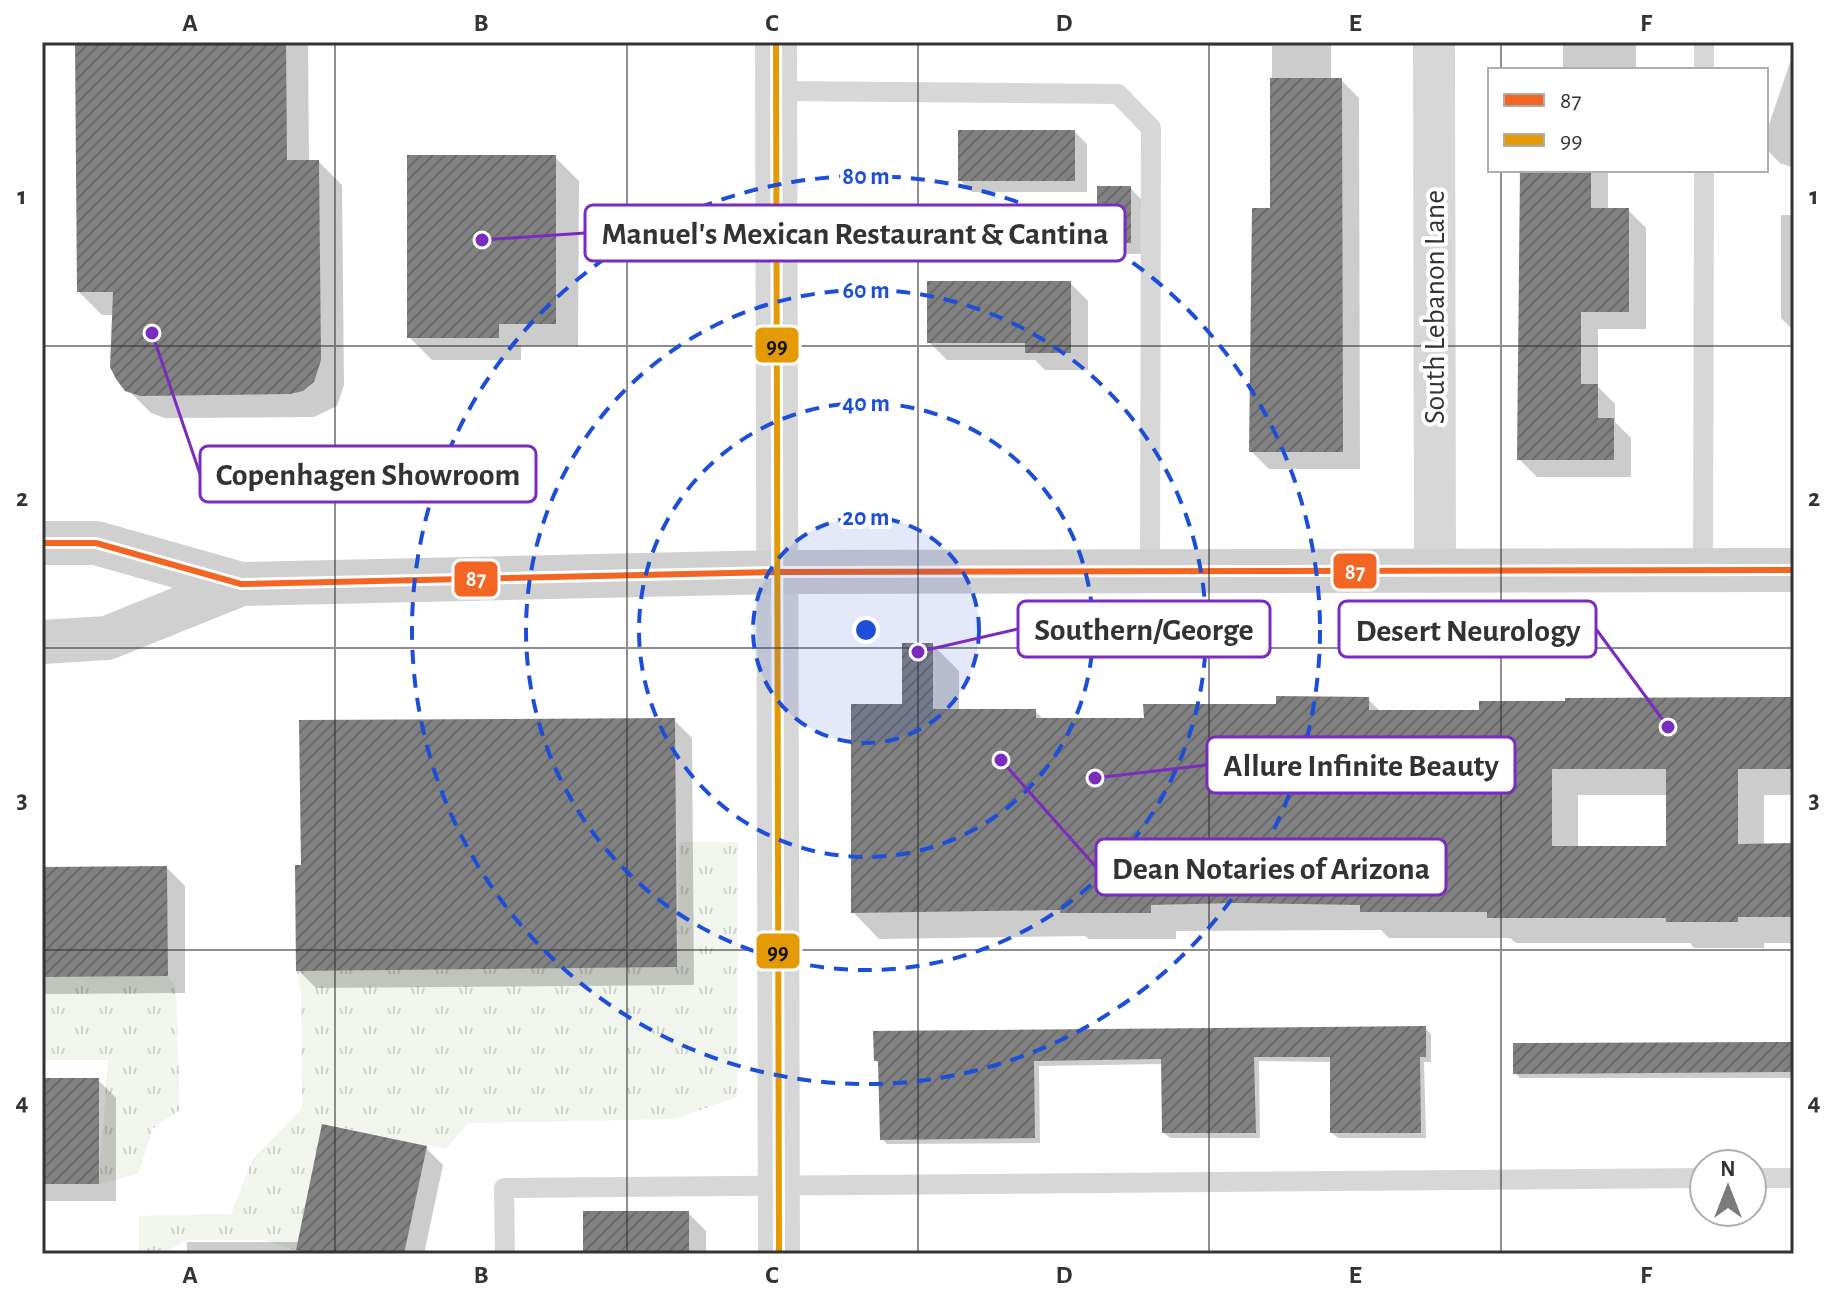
<svg xmlns="http://www.w3.org/2000/svg" width="1836" height="1296" viewBox="0 0 1836 1296" font-family="'Alegreya Sans',sans-serif">
	<defs>
		<pattern id="grass-tufts" width="24" height="20" patternUnits="userSpaceOnUse" patternTransform="scale(2)"><rect width="24" height="20" fill="#f1f5ed"/><path d="M3 7l-1-3M5 7V3M7 7l1-3M15 17l-1-3M17 17v-4M19 17l1-3" fill="none" stroke="#cfd2cc"/></pattern>
		<pattern id="building-hatch" width="6" height="6" patternUnits="userSpaceOnUse" patternTransform="scale(2)"><rect width="6" height="6" fill="#818181"/><path d="M-1 1l2-2M0 6l6-6M5 7l2-2" fill="none" stroke="#6a6a6a"/></pattern>
	</defs>
	<rect width="100%" height="100%" fill="#fff"/>
	<!-- grass -->
	<path fill="url(#grass-tufts)" d="M679,842H738L737,1097L675,1119L468,1123L446,1149L323,1124L296,1250L263,1240H185L164,1254H139V1216L231,1214L252,1160L302,1108L301,991L296,971L677,967Z
		M168,976L176,988L180,1110L153,1128L138,1174L99,1184L108,1060H42V977Z"/>
	<!-- shadow -->
	<path fill="#0003" fill-rule="evenodd" d="M77,42H308L309,162H319L342,185L344,385L337,406L314,417L165,418L151,413L127,389L114,315H102L79,292Z
		M862,42H1107V44H864Z
		M1205,42H1331V80H1341L1359,98L1360,469H1269L1251,451L1272,210V46H1209Z
		M1563,42H1636V70H1563Z
		M1794,51V168L1780,163L1766,149V133Z
		M1075,132L1087,144V192H972L960,180Z
		M555,157L579,181L578,346H521V360H432L409,337Z
		M1519,170H1608V210H1628L1646,228V329H1598V387L1615,404V422L1631,438V477H1537L1519,459L1522,189Z
		M1130,188L1142,200V254H1111L1099,242Z
		M1781,215H1794V331L1781,318Z
		M1070,283L1088,301V370H1045L1035,360H947L929,342Z
		M933,645L959,671V711H1035L1044,720H1146L1368,699L1381,712H1481L1794,699V795H1764V845H1794V943H1764V948H1694L1690,943H1516L1510,938H1389L1381,930L1176,931V939H1089L1085,936L879,939L853,912L904,706ZM1578,795H1668V848H1578Z
		M674,720L692,738L694,985L316,988L298,970Z
		M167,868L185,886V993L42,994V869Z
		M1425,1028L1431,1034V1062H1424L1426,1138H1338L1332,1133V1062L1259,1061L1260,1138H1170L1164,1133L1163,1064L1039,1066L1040,1143L887,1144L882,1139L880,1065L876,1060Z
		M1794,1044V1078H1520L1515,1073Z
		M42,1080H98L116,1098V1201H42Z
		M426,1148L443,1165L424,1254H187V1242H299Z
		M688,1213L706,1231V1254H585Z"/>
	<!-- building -->
	<path fill="url(#building-hatch)" fill-rule="evenodd" d="M75,42H286L287,160H319L321,360L314,382L303,391L290,394L140,396L125,391L116,379L110,367L113,292H77Z
		M1270,78H1342L1343,452H1249L1252,208H1270Z
		M958,130H1075V181H958Z
		M407,155H556V324H499V338H407Z
		M1520,170H1591V208H1629V312H1581V384H1598V418H1614V460H1517Z
		M1097,186H1131V243H1097Z
		M927,281H1071V353H1025V343H927Z
		M902,643H933V709H1036V718H1144L1143,704H1276V696L1369,697V710H1479V701H1565V698L1794,697V769H1738V844L1794,843V917H1738V922H1666V918H1487V912H1360V905L1235,903L1151,905V913H1060V910L851,913V704H902ZM1552,769H1666V846H1552Z
		M675,718L677,967L296,971L295,865H301L299,720Z
		M167,866L168,976L42,977V867Z
		M1426,1026V1057H1420L1421,1133H1330V1057H1254L1256,1133H1162L1161,1059L1034,1061L1035,1138L880,1140L878,1061H874L873,1031Z
		M1794,1042V1072L1513,1074V1043Z
		M42,1078H99V1184H42Z
		M322,1124L427,1146L404,1254H312L296,1250Z
		M583,1211H689V1254H583Z"/>
	<g fill="none" stroke-linecap="round" stroke-linejoin="round">
		<!-- lane -->
		<path stroke="#d7d7d7" stroke-width="20" d="M1704,70V42
			M776,91L1118,94L1151,128L1150,572
			M1703,571L1704,170
			M1752,1178H1794
			M505,1254L504,1188L1704,1178"/>
		<!-- street -->
		<path stroke="#d7d7d7" stroke-width="42" d="M776,42L779,1254
			M1434,42L1435,572"/>
		<!-- secondary -->
		<path stroke="#d0d0d0" stroke-width="44" d="M42,543H96L241,584L778,572L1794,570
			M42,642L107,638L241,584"/>
		<!-- bus-1 casing -->
		<g stroke="#fff" stroke-width="12">
			<path id="bus-1" d="M42,543H96L241,584L778,572L1794,570"/>
		</g>
		<!-- bus-2 casing -->
		<g stroke="#fff" stroke-width="12">
			<path id="bus-2" d="M776,42L779,1254"/>
		</g>
		<!-- bus-1 -->
		<use href="#bus-1" stroke="#f26522" stroke-width="6"/>
		<!-- bus-2 -->
		<use href="#bus-2" stroke="#e39a05" stroke-width="6"/>
	</g>
	<!-- grid -->
	<path fill="none" stroke="#333" stroke-width="2" stroke-opacity="0.55" d="M335,42V1254M627,42V1254M918,42V1254M1209,42V1254M1501,42V70M1501,170V1254M42,346H1794M42,648H1794M42,950H1794"/>
	<!-- distance rings -->
	<circle cx="866" cy="630" r="113" fill="#1d4ed8" fill-opacity=".12"/>
	<g fill="none" stroke="#1d4ed8" stroke-width="4" stroke-dasharray="14 10">
		<circle cx="866" cy="630" r="113"/>
		<circle cx="866" cy="630" r="227"/>
		<circle cx="866" cy="630" r="340"/>
		<circle cx="866" cy="630" r="454"/>
	</g>
	<g text-anchor="middle" dominant-baseline="central" stroke-width="8" stroke-linejoin="round" paint-order="stroke">
		<!-- street labels -->
		<g font-size="30" fill="#333" stroke="#fff">
			<text transform="translate(1435 307) rotate(-90)">South Lebanon Lane</text>
		</g>
	</g>
	<circle cx="866" cy="630" r="12" fill="#1d4ed8" stroke="#fff" stroke-width="4"/>
	<g font-size="24" text-anchor="middle" font-weight="bold" fill="#1d4ed8" stroke="#fff" stroke-width="8" stroke-linejoin="round" paint-order="stroke">
		<text x="866" y="184">80 m</text>
		<text x="866" y="298">60 m</text>
		<text x="866" y="411">40 m</text>
		<text x="866" y="525">20 m</text>
	</g>
	<!-- callouts -->
	<path fill="none" stroke="#7b2cbf" stroke-width="3" d="M482 240L585 233M152 333L200 474M918 652L1018 629M1668 727L1596 629M1095 778L1207 765M1001 760L1096 867"/>
	<g fill="#7b2cbf" stroke="#fff" stroke-width="3">
		<circle cx="482" cy="240" r="8"/>
		<circle cx="152" cy="333" r="8"/>
		<circle cx="918" cy="652" r="8"/>
		<circle cx="1668" cy="727" r="8"/>
		<circle cx="1095" cy="778" r="8"/>
		<circle cx="1001" cy="760" r="8"/>
	</g>
	<g fill="#fff" stroke="#7b2cbf" stroke-width="3">
		<rect x="585" y="205" width="540" height="56" rx="8"/>
		<rect x="200" y="446" width="336" height="56" rx="8"/>
		<rect x="1018" y="601" width="252" height="56" rx="8"/>
		<rect x="1339" y="601" width="257" height="56" rx="8"/>
		<rect x="1207" y="737" width="308" height="56" rx="8"/>
		<rect x="1096" y="839" width="350" height="56" rx="8"/>
	</g>
	<g font-size="32" text-anchor="middle" font-weight="bold" fill="#333">
		<text x="855" y="244">Manuel's Mexican Restaurant &amp; Cantina</text>
		<text x="368" y="485">Copenhagen Showroom</text>
		<text x="1144" y="640">Southern/George</text>
		<text x="1468" y="641">Desert Neurology</text>
		<text x="1361" y="776">Allure Infinite Beauty</text>
		<text x="1271" y="879">Dean Notaries of Arizona</text>
	</g>
	<g stroke="#fff" stroke-width="3">
		<rect x="754" y="326" width="46" height="38" rx="8" fill="#e39a05"/>
		<rect x="1332" y="552" width="46" height="38" rx="8" fill="#f26522"/>
		<rect x="453" y="560" width="46" height="38" rx="8" fill="#f26522"/>
		<rect x="755" y="932" width="46" height="38" rx="8" fill="#e39a05"/>
	</g>
	<g font-size="22" text-anchor="middle" font-weight="bold" fill="#fff">
		<text x="1355" y="579">87</text>
		<text x="476" y="586">87</text>
	</g>
	<g font-size="22" text-anchor="middle" font-weight="bold" fill="#111">
		<text x="777" y="353">99</text>
		<text x="778" y="959">99</text>
	</g>
	<!-- border -->
	<rect width="1836" height="1296" fill="none" stroke="#ffffff" stroke-width="88"/>
	<!-- legend -->
	<rect x="1488" y="68" width="280" height="104" fill="#ffffff" stroke="#adadad" stroke-width="2"/>
	<rect x="1504" y="94" width="40" height="12" fill="#f26522" stroke="#adadad" stroke-width="2"/>
	<text x="1560" y="108" font-size="24" fill="#333333">87</text>
	<rect x="1504" y="134" width="40" height="12" fill="#e39a05" stroke="#adadad" stroke-width="2"/>
	<text x="1560" y="148" font-size="24" fill="#333333">99</text>
	<!-- north arrow -->
	<g transform="translate(1728 1188)"><circle r="38" fill="#ffffff" stroke="#adadad" stroke-width="2"/>
	<path d="M0-6L14 30L0 20L-14 30Z" fill="#7a7a7a"/>
	<text y="-12" font-size="22" font-weight="bold" text-anchor="middle" fill="#333333">N</text>
	</g>
	<rect x="44" y="44" width="1748" height="1208" fill="none" stroke="#333" stroke-width="3"/>
	<g font-size="26" text-anchor="middle" font-weight="bold" fill="#333">
		<text x="190" y="31">A</text>
		<text x="481" y="31">B</text>
		<text x="772" y="31">C</text>
		<text x="1064" y="31">D</text>
		<text x="1355" y="31">E</text>
		<text x="1646" y="31">F</text>
		<text x="22" y="204">1</text>
		<text x="1814" y="204">1</text>
		<text x="22" y="506">2</text>
		<text x="1814" y="506">2</text>
		<text x="22" y="808">3</text>
		<text x="1814" y="808">3</text>
		<text x="22" y="1110">4</text>
		<text x="1814" y="1110">4</text>
		<text x="190" y="1283">A</text>
		<text x="481" y="1283">B</text>
		<text x="772" y="1283">C</text>
		<text x="1064" y="1283">D</text>
		<text x="1355" y="1283">E</text>
		<text x="1646" y="1283">F</text>
	</g>
</svg>
